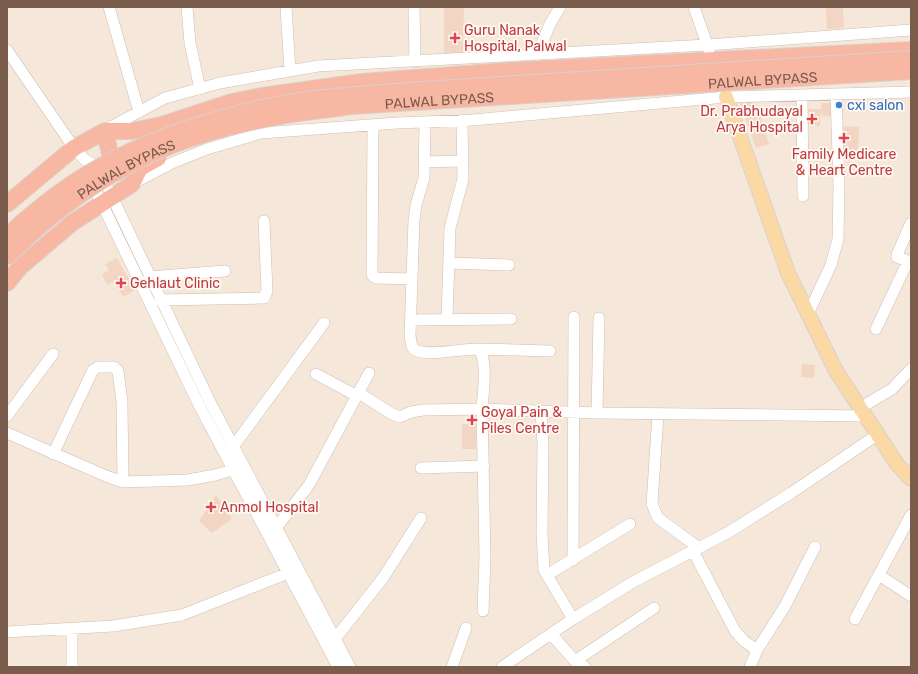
<svg xmlns="http://www.w3.org/2000/svg" width="918" height="674" viewBox="0 0 918 674" font-family="Rubik,sans-serif">
	<rect width="100%" height="100%" fill="#fdf6ec"/>
	<!-- residential -->
	<path fill="#f5e8da" d="M7,7H911V667H7Z"/>
	<!-- building -->
	<path fill="#f3d5c3" d="M444,7H464L463,56H444Z
		M826,7H843L844,28L827,29Z
		M754,98L769,144L756,148L740,103Z
		M821,103H833V116H822Z
		M806,109H821L820,126H806Z
		M839,126L859,127L858,155H839Z
		M117,258L135,290L123,297L114,281L107,285L102,274L109,270L105,264Z
		M802,364L815,365L814,378L801,377Z
		M462,424H476V449H462Z
		M216,495L232,519L212,533L199,521Z"/>
	<g fill="none" stroke-linecap="round" stroke-linejoin="round">
		<!-- minor casing -->
		<g stroke="#d1beb0" stroke-width="12">
			<path id="minor" d="M109,7L139,112
				M187,7L190,43L200,89
				M286,7L290,71
				M414,7L415,62
				M694,7L709,50
				M7,50L74,148L85,160L95,165L104,180L211,404L350,667
				M537,55L550,24L560,7
				M802,95L803,196
				M425,122L424,178L416,205L414,220L410,336C411,340 411,348 415,350C429,357 464,348 479,349C488,362 483,394 482,409L597,413L866,416
				M373,125L372,275L376,278L412,279
				M105,130L165,98L220,83L318,66L707,45L911,30
				M424,162L462,161
				M91,181L201,409L338,667
				M132,184L172,163L207,149L261,133L397,123L473,120L726,97L911,92
				M911,223L897,255V257L911,262
				M449,263L509,265
				M149,277L225,271
				M160,300L264,298L267,291L264,221
				M808,314L831,265L838,239L839,185L836,94
				M447,319L450,228L463,179L462,120
				M411,320L511,319
				M876,329L908,261
				M479,349L550,351
				M316,374L357,396
				M359,393L392,414L400,417L411,412L423,410L482,409L485,557L483,611
				M860,408L892,389L911,369
				M541,411L543,443L542,533L544,570L573,619L633,582L729,532L791,493L877,435
				M597,413L599,318
				M658,414L652,504L658,518L699,548
				M7,416L53,354
				M7,433L106,476L123,482L188,480L215,475L239,468
				M233,447L324,323
				M53,454L93,370L98,367H114L118,371L122,402L123,482
				M421,468L484,466
				M276,528L309,485L369,373
				M693,551L735,631L744,641L757,650L750,667
				M573,560L574,317
				M547,575L630,524
				M879,575L911,596
				M855,619L911,515
				M72,629V667
				M7,632L113,626L182,615L293,571
				M551,634L575,661L585,667
				M331,644L383,578L421,518
				M757,650L785,606L815,547
				M575,661L654,608
				M452,667L466,628
				M502,667L573,619"/>
		</g>
		<!-- major casing -->
		<g stroke="#dad1cd" stroke-width="16">
			<path id="major" d="M726,97L788,273L836,371L897,464L911,479"/>
		</g>
		<!-- highway casing -->
		<g stroke="#dad1cd" stroke-width="18">
			<path id="highway" d="M105,131L110,154L119,172
				M7,204L74,148L105,131H132L161,125L232,102L262,96L362,82L504,71L911,50
				M7,283L20,267L72,223L132,184L140,168L158,158"/>
		</g>
		<!-- minor -->
		<use href="#minor" stroke="#fff" stroke-width="11"/>
		<!-- major -->
		<use href="#major" stroke="#fbd9a5" stroke-width="14"/>
		<!-- highway -->
		<use href="#highway" stroke="#f7b7a3" stroke-width="16"/>
		<!-- highway-bridge casing -->
		<g stroke="#dad1cd" stroke-width="18" stroke-linecap="butt">
			<g id="highway-bridge">
				<path d="M7,236C34,211 64,187 96,169C145,141 206,121 261,108C309,97 360,95 408,91L911,59"/>
				<path id="s1" d="M7,257C48,215 97,179 151,154C187,137 236,124 276,117C300,112 326,110 351,106L911,71"/>
			</g>
		</g>
		<!-- highway-bridge -->
		<use href="#highway-bridge" stroke="#f7b7a3" stroke-width="16"/>
	</g>
	<!-- markers -->
	<g fill="#e0444e" stroke="#fffaf3" stroke-width="1.5">
		<path d="M453 32h4v4h4v4h-4v4h-4v-4h-4v-4h4z"/>
		<path d="M810 113h4v4h4v4h-4v4h-4v-4h-4v-4h4z"/>
		<path d="M842 132h4v4h4v4h-4v4h-4v-4h-4v-4h4z"/>
		<path d="M119 277h4v4h4v4h-4v4h-4v-4h-4v-4h4z"/>
		<path d="M470 414h4v4h4v4h-4v4h-4v-4h-4v-4h4z"/>
		<path d="M209 501h4v4h4v4h-4v4h-4v-4h-4v-4h4z"/>
	</g>
	<circle fill="#3f7fe0" stroke="#fffaf3" stroke-width="1.5" cx="839" cy="105" r="4"/>
	<g text-anchor="middle" dominant-baseline="central" stroke-width="3.5" stroke-linejoin="round" paint-order="stroke">
		<!-- health labels -->
		<g font-size="14" fill="#be3a42" stroke="#fffaf3" text-anchor="start">
			<text x="464" y="30">Guru Nanak<tspan x="464" dy="16">Hospital, Palwal</tspan></text>
			<text x="803" y="111" text-anchor="end">Dr. Prabhudayal<tspan x="803" dy="16">Arya Hospital</tspan></text>
			<text x="844" y="154" text-anchor="middle">Family Medicare<tspan x="844" dy="16">&amp; Heart Centre</tspan></text>
			<text x="130" y="283">Gehlaut Clinic</text>
			<text x="481" y="412">Goyal Pain &amp;<tspan x="481" dy="16">Piles Centre</tspan></text>
			<text x="220" y="507">Anmol Hospital</text>
		</g>
		<!-- street labels -->
		<g font-size="14" fill="#7a5c4d" stroke="#fffaf3">
			<text stroke="none"><textPath href="#s1" startOffset="797">PALWAL BYPASS</textPath></text>
			<text stroke="none"><textPath href="#s1" startOffset="473">PALWAL BYPASS</textPath></text>
			<text stroke="none"><textPath href="#s1" startOffset="149">PALWAL BYPASS</textPath></text>
		</g>
		<!-- shop labels -->
		<g font-size="14" fill="#366cbe" stroke="#fffaf3" text-anchor="start">
			<text x="847" y="105">cxi salon</text>
		</g>
	</g>
	<!-- border -->
	<rect width="918" height="674" fill="none" stroke="#7a5c4d" stroke-width="16"/>
</svg>
